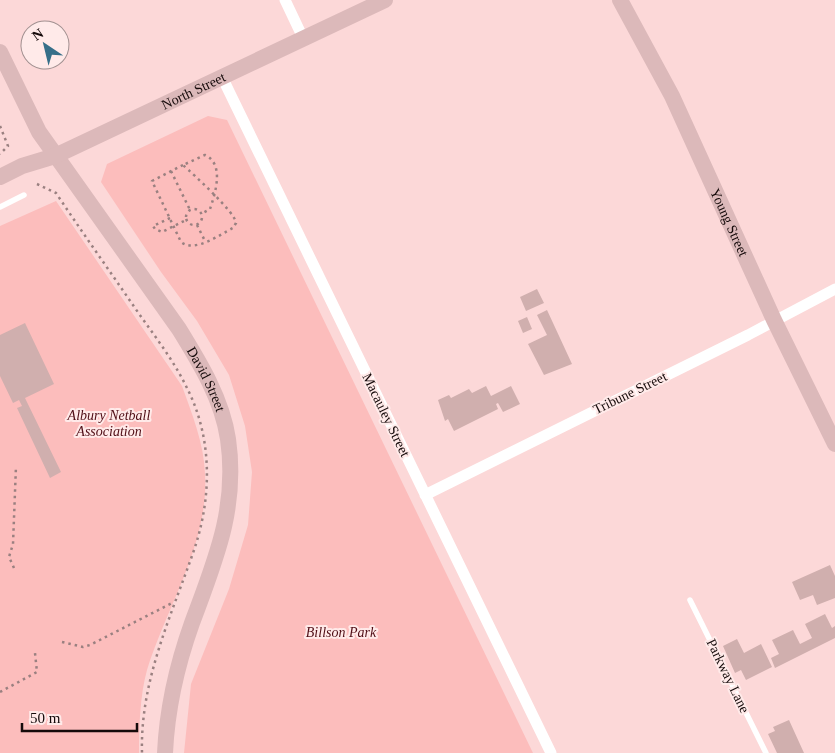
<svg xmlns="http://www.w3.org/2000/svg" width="835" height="753" viewBox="0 0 835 753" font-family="Georgia,serif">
	<rect width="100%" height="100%" fill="#fcd8d8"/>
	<!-- green -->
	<path fill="#fcbdbc" d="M208,116L227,120L533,753H184L191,684L229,589L248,525L252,472L245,426L229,375L197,321L161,272L101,182L107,164Z
		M56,201L182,386C192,414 204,443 205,474C209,543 167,606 147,670C140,695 139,727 139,753H0V226Z"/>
	<!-- building -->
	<path fill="#d0afae" d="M537,289L544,303L526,311L520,297Z
		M547,310L572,364L544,375L528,344L547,335L537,315Z
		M527,317L532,329L523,333L518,321Z
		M25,323L54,384L25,398L61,472L50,478L17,408L22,406L19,400L13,403L0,376V335Z
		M486,386L491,396L511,386L520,404L503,412L498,403L496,404L498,409L454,431L448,419L445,421L438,400L449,395L451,398L469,389L472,393Z
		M830,565L835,576V598L817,605L813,595L800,600L792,582Z
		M825,614L832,628L835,626V638L775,668L771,658L779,654L772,640L793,630L800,644L812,638L805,624Z
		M737,639L744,653L761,644L772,667L746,680L741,670L735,673L723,646Z
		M789,720L804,753H777L768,734L775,731L773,727Z"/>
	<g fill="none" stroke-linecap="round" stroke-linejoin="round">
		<!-- path -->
		<path stroke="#9a8080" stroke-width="2.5" stroke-dasharray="2.5 4" stroke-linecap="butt" d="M0,126L8,146L0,154
			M183,165L152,181L181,242C195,253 219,235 233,228L236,223C236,213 193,174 183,165L205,155C225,164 215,194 210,209L201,214
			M171,171L190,210
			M37,184L56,193C82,232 109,270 135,308C153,334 173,359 187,388C213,439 212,499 193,553C170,619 140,682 142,753
			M186 217a8 8 0 1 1 16 0a8 8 0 1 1-16 0Z
			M170,218L153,226L155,229L162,232L186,220
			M197,225L205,241
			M14,568L9,557L13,544L16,466
			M62,642L83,647L90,645L174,602
			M0,692L37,672L35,653"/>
		<!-- lane -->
		<path stroke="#fff" stroke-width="5.5" d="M0,207L24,195
			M690,600L766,753"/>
		<!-- street -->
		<path stroke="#fff" stroke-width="11" d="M285,0L304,40
			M222,77L551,753
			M425,495L748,335L835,289"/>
		<!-- secondary -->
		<g stroke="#dcb9ba" stroke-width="16">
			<path id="s1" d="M620,0L672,96L774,320L835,444"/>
			<path id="s2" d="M0,52L39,132L179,329C200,363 222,399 228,439C238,508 215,561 192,623C177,665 167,709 165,753"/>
			<path id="s3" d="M0,177L22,166L55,156L385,0"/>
		</g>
	</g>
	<g text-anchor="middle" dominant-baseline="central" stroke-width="4" stroke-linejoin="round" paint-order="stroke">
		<!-- street labels -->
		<g font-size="14" fill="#150a0a" stroke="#ffeae9">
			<text stroke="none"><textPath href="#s3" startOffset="212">North Street</textPath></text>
			<text stroke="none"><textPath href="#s1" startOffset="248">Young Street</textPath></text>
			<text stroke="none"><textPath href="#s2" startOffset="388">David Street</textPath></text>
			<text transform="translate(630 393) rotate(-26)">Tribune Street</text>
			<text transform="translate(386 415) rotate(64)">Macauley Street</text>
			<text transform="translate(728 676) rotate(64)">Parkway Lane</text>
		</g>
		<!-- park labels -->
		<g font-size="14" font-style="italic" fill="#500e16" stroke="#ffeae9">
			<text x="109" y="415">Albury Netball<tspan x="109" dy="16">Association</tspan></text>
			<text x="341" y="632">Billson Park</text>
		</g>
	</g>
	<!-- north arrow -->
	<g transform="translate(45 45) rotate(325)"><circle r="24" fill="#ffeae9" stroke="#a19090"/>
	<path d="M0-4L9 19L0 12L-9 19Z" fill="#366f89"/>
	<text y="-8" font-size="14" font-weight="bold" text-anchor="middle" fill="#150a0a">N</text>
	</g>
	<!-- scale -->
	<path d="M22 723v8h115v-8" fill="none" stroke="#150a0a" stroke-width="2.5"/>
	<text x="30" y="723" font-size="15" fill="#150a0a" stroke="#ffeae9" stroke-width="4" paint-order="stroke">50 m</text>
</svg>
